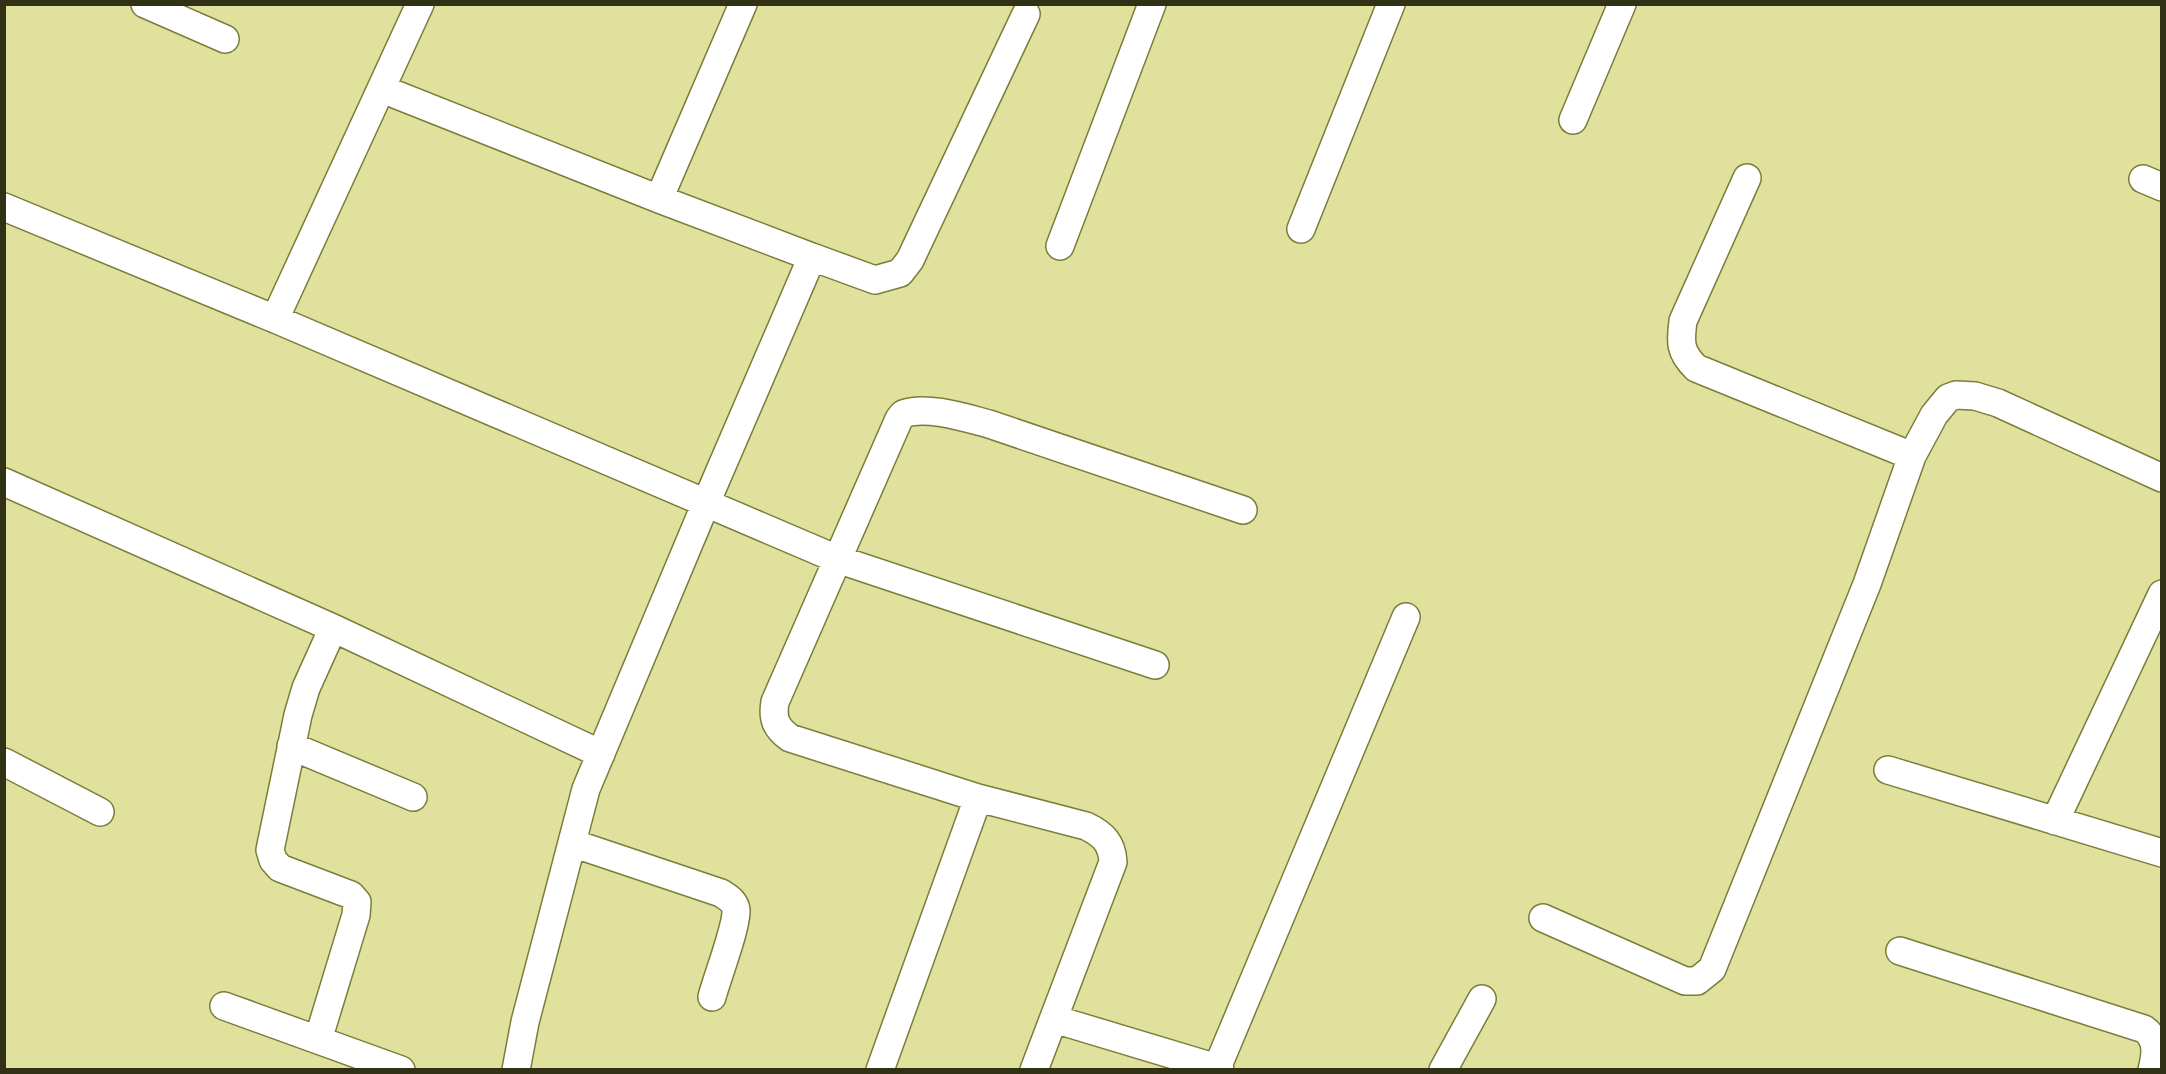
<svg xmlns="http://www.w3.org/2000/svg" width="2166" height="1074" viewBox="0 0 2166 1074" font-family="Cabin,sans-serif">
	<rect width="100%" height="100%" fill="#e0e19d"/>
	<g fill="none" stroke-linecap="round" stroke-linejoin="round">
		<!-- minor casing -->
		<g stroke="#7c7c3b" stroke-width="30">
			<path id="minor" d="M145,4L225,39
				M382,89L659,199L812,257L706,503L586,789L525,1022L516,1070
				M1573,120L1622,4
				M1747,178L1683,321C1680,343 1680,352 1696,368L1912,456
				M2143,179L2162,187
				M659,199L743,4
				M4,207L275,319L837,559L1155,665
				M1301,229L1391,4
				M1060,246L1152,4
				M812,257L875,280L900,273L910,260L1026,14
				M275,319L420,4
				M4,482L333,628L601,754
				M333,628L306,688L298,715L270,850L273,860L280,868L351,895L357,902L356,915L318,1040L401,1070
				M291,746L413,797
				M4,762L100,812
				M1888,770L2162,853
				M2055,821L2162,594
				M572,843L721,893C727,897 735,901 736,910C737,926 717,978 712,997
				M1543,918L1685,981H1697L1712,969L1867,584L1912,456L1934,415L1948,398L1956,395L1975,396L1998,403L2162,478
				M1900,951L2144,1029C2158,1039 2156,1054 2152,1070
				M224,1006L318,1040
				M1054,1019L1217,1068
				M880,1070L978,798
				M1034,1070L1113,862C1112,843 1103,834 1086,826L978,798L790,738C776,728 772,719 775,702L899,419L903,414C926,405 966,418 989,424L1243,510
				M1220,1070L1217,1068L1406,617
				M1443,1070L1482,999"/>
		</g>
		<!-- minor -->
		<use href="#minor" stroke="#fff" stroke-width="27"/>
	</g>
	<!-- border -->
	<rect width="2166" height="1074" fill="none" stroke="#313116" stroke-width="12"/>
</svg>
